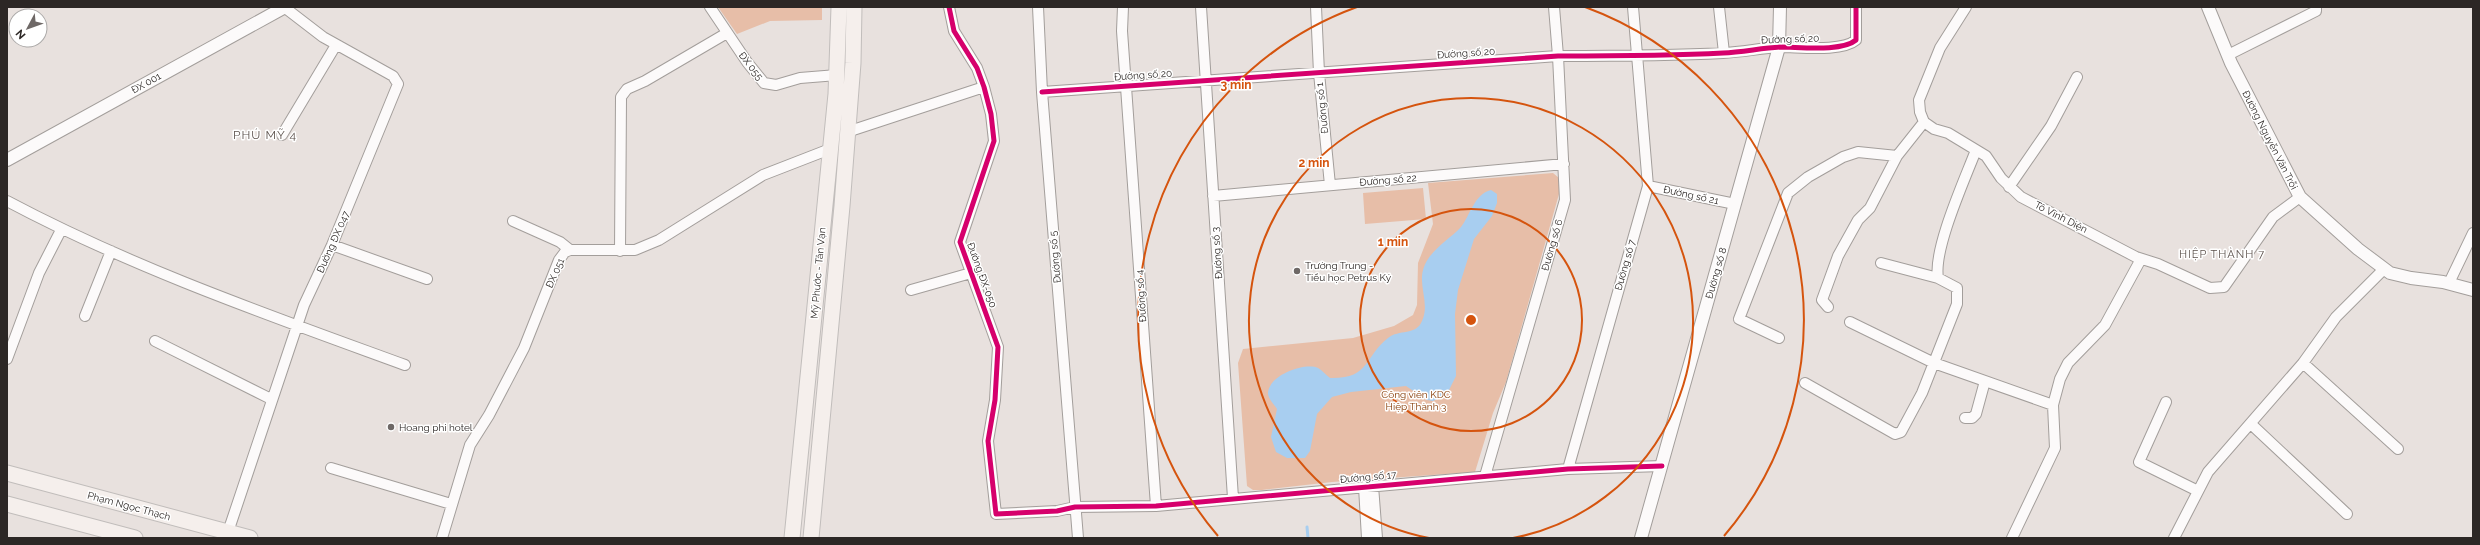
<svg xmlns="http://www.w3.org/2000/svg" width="2480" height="545" viewBox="0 0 2480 545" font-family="Raleway,sans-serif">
	<rect width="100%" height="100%" fill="#e8e1de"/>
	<!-- green -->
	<path fill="#e7bea8" d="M718,7H822V20L770,21L737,34Z
		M1553,173L1559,178V194L1506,382L1493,413L1475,472L1332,482L1262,490H1253L1247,486L1238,363L1243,349L1353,338L1394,326L1413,315L1417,305L1418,263L1433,224L1428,183Z
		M1423,188L1426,219L1365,224L1363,193Z"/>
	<!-- water -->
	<path fill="#a8cef0" d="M1491,190L1497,194V203L1492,216L1474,239L1458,290L1455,314L1456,376L1447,394L1433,401L1427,400L1406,386L1351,392L1332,397L1317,414L1310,451L1305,458H1287L1276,452L1271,437L1277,409C1274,404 1269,400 1268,394C1267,376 1304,362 1318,368C1322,370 1326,375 1330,378C1370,379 1364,357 1388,338C1399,329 1416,336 1422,321C1429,306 1421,291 1422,276C1424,253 1447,242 1461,227C1470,216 1474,194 1491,190Z"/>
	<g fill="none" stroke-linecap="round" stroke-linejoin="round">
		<!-- stream -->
		<path stroke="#a8cef0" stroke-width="3" d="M1307,527L1308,538"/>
		<!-- minor casing -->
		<g stroke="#a39e9b" stroke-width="12">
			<path id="minor" d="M710,7L747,62L764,83L776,85L800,78L837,75
				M949,7L954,31L977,68L984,87L991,114L994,141L960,242L998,347L995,400L988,441L996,514L1057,511L1075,507L1156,506L1568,469L1662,466
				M1038,7L1042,92L1078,538
				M1123,7L1122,31L1156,506
				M1201,7L1233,498
				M1316,7L1319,73L1330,185
				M1719,7L1724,53
				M1966,7L1940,48L1919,100L1920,112L1924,122L1934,129L1948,133L1986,156L2001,178L2021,197L2136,257L2158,264L2210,288L2224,287L2273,217L2300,197
				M2228,55L2316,11V8
				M1042,92L1558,56C1613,56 1668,56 1723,53C1743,52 1762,48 1781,47C1800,47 1842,52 1856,40V7
				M847,132L984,87
				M282,135L336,45
				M1648,186L1735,204
				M2009,187L2051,126L2077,77
				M1213,196L1564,164
				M7,201C133,268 271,316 405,365
				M513,221L560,242L570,250
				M332,245L427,279
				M620,251L621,97L627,89L645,81L727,33
				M1881,263L1938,278
				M2449,283L2473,233
				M911,290L971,273
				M1828,307L1822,300L1838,256L1858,220L1870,208L1897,156
				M85,316L111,251
				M1850,322L1934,363L2053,405
				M1779,338L1739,319L1788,193L1808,177L1843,157L1858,152L1897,156L1924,122
				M155,341L271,399
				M7,359L39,273L61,230
				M2303,363L2398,449
				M1805,383L1895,434L1901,432L1922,393L1957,304V288L1938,278C1933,249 1965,179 1976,150
				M2166,402L2139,462L2198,491
				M1965,418H1972L1976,414L1985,381
				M2251,424L2347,514
				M331,468L451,504
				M1568,469L1648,186L1633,7
				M1485,476L1565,200L1558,56L1554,7
				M1373,486L1377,538
				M1364,487L1367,538
				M228,532L304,305L332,245L398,84L393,76L323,37L284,7
				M442,538L470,445L489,415L524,348L559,260L565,252L570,250H635L659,240L763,175L830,149
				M2012,538L2055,448L2053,405L2060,379L2068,363L2105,325L2141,259
				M2174,538L2208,472L2303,363L2336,317L2384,269"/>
		</g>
		<!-- tertiary casing -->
		<g stroke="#a39e9b" stroke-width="14">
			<path id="tertiary" d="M2208,7L2231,63L2300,197L2358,249L2390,273L2411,278L2443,282L2473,290
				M7,160L285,7
				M1641,538L1779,47L1780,7"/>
		</g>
		<!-- primary casing -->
		<g stroke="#c1bdbb" stroke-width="17">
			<path id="primary" d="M7,473L250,538
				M7,504L135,538
				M792,538L836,94L839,7
				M811,538L842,206L853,63L854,7"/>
		</g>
		<!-- minor -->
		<use href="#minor" stroke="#fcfafa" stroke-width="10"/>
		<!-- tertiary -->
		<use href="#tertiary" stroke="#fcfafa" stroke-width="12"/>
		<!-- primary -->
		<use href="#primary" stroke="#f5efec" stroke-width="15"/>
		<!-- cycleway casing -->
		<g stroke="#fff" stroke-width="8">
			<path id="cycleway" d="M949,7L954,31L977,68L984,87L991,114L994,141L960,242L998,347L995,400L988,441L996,514L1057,511L1075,507L1156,506L1568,469L1662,466
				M1042,92L1558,56C1613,56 1668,56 1723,53C1743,52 1762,48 1781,47C1800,47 1842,52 1856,40V7"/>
		</g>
		<!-- cycleway -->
		<use href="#cycleway" stroke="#d6006c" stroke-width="5"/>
	</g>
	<!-- distance rings -->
	<g fill="none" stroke="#d5540e" stroke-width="2">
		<circle cx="1471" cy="320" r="111"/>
		<path d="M1429 538A222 222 0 1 1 1513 538"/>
		<path d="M1218 536A333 333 0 0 1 1357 7M1585 7A333 333 0 0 1 1724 536"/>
	</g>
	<!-- markers -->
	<g fill="#6e6866" stroke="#fff" stroke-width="1.5">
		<circle cx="1297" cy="271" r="4"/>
		<circle cx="391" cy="427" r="4"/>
	</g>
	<g text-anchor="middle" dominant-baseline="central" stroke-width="3" stroke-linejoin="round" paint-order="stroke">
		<!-- street labels -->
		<g font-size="10" fill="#2c2725" stroke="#fff">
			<text transform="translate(1790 39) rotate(-2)">Đường số 20</text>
			<text transform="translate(1466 53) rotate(-4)">Đường số 20</text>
			<text transform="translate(751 66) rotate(52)">ĐX 055</text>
			<text transform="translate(1143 75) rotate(-4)">Đường số 20</text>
			<text transform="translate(146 83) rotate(-29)">ĐX 001</text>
			<text transform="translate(1322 108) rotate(-96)">Đường số 1</text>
			<text transform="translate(2270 140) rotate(63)">Đường Nguyễn Văn Trỗi</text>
			<text transform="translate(1388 180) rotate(-5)">Đường số 22</text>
			<text transform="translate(1691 195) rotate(12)">Đường số 21</text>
			<text transform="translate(2061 217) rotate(27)">Tô Vĩnh Diện</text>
			<text transform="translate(333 242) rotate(-66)">Đường ĐX 047</text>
			<text transform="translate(1552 245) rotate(-74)">Đường số 6</text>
			<text transform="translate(1217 253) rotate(-94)">Đường số 3</text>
			<text transform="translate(1055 257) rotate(-95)">Đường số 5</text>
			<text transform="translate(1625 265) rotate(-74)">Đường số 7</text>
			<text transform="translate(555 273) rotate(-66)">ĐX 051</text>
			<text transform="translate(818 273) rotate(-85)">Mỹ Phước - Tân Vạn</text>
			<text transform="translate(1716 273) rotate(-74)">Đường số 8</text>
			<text transform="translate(982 275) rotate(70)">Đường ĐX-050</text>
			<text transform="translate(1141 296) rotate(-94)">Đường số 4</text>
			<text transform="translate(1368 477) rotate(-5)">Đường số 17</text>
			<text transform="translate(129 506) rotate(15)">Phạm Ngọc Thạch</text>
		</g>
		<!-- poi labels -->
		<g font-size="10" fill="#2c2725" stroke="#fff" text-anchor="start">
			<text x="1305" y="265">Trường Trung -<tspan x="1305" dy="12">Tiểu học Petrus Ký</tspan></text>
			<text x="399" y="427">Hoang phi hotel</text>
		</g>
		<!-- park labels -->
		<g font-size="10" fill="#843903" stroke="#fff">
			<text x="1416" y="394">Công viên KDC<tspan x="1416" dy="12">Hiệp Thành 3</tspan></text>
		</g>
		<!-- neighbourhood labels -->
		<g font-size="11" letter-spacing="1" fill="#5d524d" stroke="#fff">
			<text x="2222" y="254">HIỆP THÀNH 7</text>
		</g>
		<!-- quarter labels -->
		<g font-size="12" letter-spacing="1" fill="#5d524d" stroke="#fff">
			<text x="265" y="135">PHÚ MỸ 4</text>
		</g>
	</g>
	<circle cx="1471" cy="320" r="6" fill="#d5540e" stroke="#fff" stroke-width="2"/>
	<g font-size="12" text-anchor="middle" font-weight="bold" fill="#d5540e" stroke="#fff" stroke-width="3" stroke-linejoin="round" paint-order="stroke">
		<text x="1236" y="89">3 min</text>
		<text x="1314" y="167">2 min</text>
		<text x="1393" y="246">1 min</text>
	</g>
	<!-- border -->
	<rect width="2480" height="545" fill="none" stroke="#2c2725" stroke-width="16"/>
	<!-- north arrow -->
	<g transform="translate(28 28) rotate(229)"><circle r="19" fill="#ffffff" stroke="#aba9a8"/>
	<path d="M0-3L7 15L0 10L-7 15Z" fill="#6e6866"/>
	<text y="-6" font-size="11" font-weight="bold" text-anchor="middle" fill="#2c2725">N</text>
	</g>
</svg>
